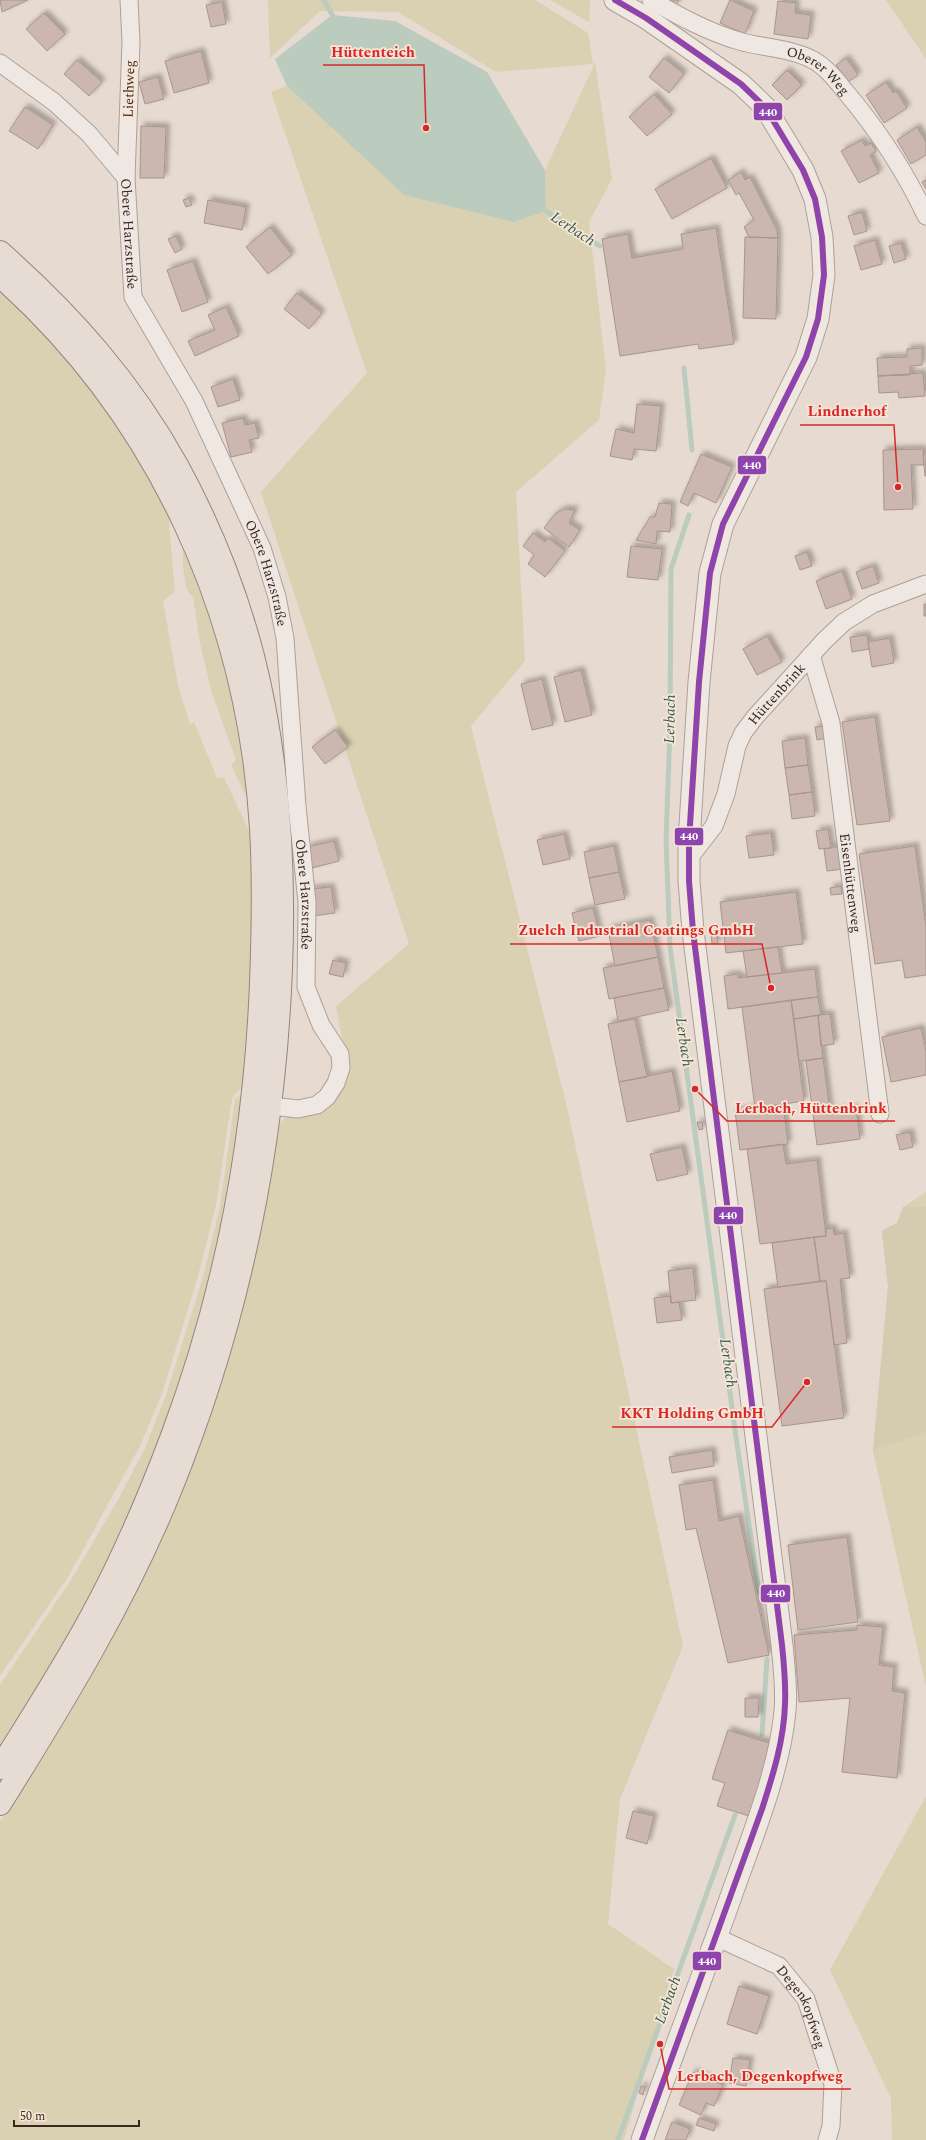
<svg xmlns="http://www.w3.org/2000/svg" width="926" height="2140" viewBox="0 0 926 2140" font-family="Spectral,serif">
	<defs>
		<filter id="shadow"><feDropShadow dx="3.5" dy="-3.5" stdDeviation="2" flood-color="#0004"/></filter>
	</defs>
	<rect width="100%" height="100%" fill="#e7dad0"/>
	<!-- green -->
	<path fill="#dad1b2" d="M268,0H535L588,33L593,64L496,72L398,12L320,11L270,58Z
		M550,0H590L589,22Z
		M886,0H926V59Z
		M595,63L612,179L589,222L606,370L599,420L516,492L525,661L471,726L567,1107L683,1646L620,1799L608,1924L674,1969L624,2140H0V1822L45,1750L278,1125C285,1114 298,1115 310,1114L345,1054L336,1006L409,944L261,492L367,373L271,92L287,86L404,195L546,211L545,170Z
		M0,288L26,311L119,421L170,516L169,525L175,592L163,601L178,685L190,725L194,722L217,778H224L253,839L251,1023L243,1089L237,1091L232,1099L216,1205L198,1276L162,1394L140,1446L68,1577L0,1676Z
		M184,544L191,559L225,663L241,739L249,802L231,765L236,760L211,690L200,643L193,597C191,595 188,592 187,589C184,581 181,552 184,544Z
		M245,1092L225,1213L194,1337L163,1433L127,1521L85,1609L0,1751V1685L71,1580L119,1498L145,1448L166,1395L203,1277L220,1207L235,1099Z
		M926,1192V1687L873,1451L888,1287L882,1231L897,1223L903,1207Z
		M926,1796V2140H892L891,2098L830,1970Z"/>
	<!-- cemetery -->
	<path fill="#d4cbb1" d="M903,1207H926V1432L873,1451L888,1287L882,1231L897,1223Z"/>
	<!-- water -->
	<path fill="#bbcbbd" d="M332,15L395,21L487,72L545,170L546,211L514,222L404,195L287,86L275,59Z"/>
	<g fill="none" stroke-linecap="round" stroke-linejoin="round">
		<!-- stream -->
		<path stroke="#bbcbbd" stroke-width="5" d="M324,0L335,20
			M541,208L600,246
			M684,368L692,450
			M689,515L671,569L670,729L666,840L670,947L736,1437L759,1592
			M762,1734L767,1659
			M618,2140L735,1815"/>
	</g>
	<!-- building -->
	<path fill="#cbb7b0" stroke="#a8958f" filter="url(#shadow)" d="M0,0H28L2,12Z
		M666,0H679L675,6Z
		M730,0L754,11L745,34L720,23Z
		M778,1L796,3L795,13L811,15L808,39L774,34Z
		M222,2L226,24L211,27L206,5Z
		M44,13L65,34L47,51L26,29Z
		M201,51L209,83L174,93L165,61Z
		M664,58L684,74L669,93L649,77Z
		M846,58L858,75L848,82L836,65Z
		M77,60L102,82L89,96L64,74Z
		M787,70L802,85L787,100L772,85Z
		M158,77L164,99L145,104L139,82Z
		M886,82L893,93L896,91L907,108L884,123L866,95Z
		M654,94L672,114L647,136L629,117Z
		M25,107L53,125L38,149L9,131Z
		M141,126L166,127L164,178H140Z
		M917,127L926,142V155L911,164L897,140Z
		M862,140L865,146L871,143L876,151L870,155L879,173L859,183L841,151Z
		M711,158L727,188L672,219L655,189Z
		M741,172L745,180L750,177L777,230L778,238L749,237L744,227L754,220L739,193L736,195L728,180Z
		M926,180V189L922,182Z
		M189,198L192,205L186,207L183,200Z
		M208,200L246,207L242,230L204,223Z
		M862,212L867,231L854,235L848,216Z
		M270,227L292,255L268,274L246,247Z
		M716,228L734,344L699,349L698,344L620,356L602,239L628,234L632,258L683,249L681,234Z
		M176,236L182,249L175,253L168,239Z
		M745,237L778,238L776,319L743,318Z
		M875,240L882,264L861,270L854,246Z
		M901,243L906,259L894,263L889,246Z
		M193,261L208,302L182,312L167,270Z
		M297,293L322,313L309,329L284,309Z
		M226,307L239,336L195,356L188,341L215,330L208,315Z
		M922,348V365L910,366V375L878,376L877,358L907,357V349Z
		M923,373L925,396L899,398L898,392L879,393L878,376Z
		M233,379L240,400L218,407L211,387Z
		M637,404L661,406L656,451L634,449L632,460L610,456L616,429L634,433Z
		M243,418L245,425L255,423L259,438L249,440L252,452L231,457L222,423Z
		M923,449L924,465H911L913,509L884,510L883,450Z
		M701,454L732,467L716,503L694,493L688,506L680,502Z
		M923,454H926V476H925Z
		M659,503L672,504L670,532L657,531L656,544L636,540L650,517H655Z
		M564,509L575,510L569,523L580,530L569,547L544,528L555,514Z
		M533,533L545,542L548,538L565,551L545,577L528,564L534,555L523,546Z
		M631,546L662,549L658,580L627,577Z
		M807,552L812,566L800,570L795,556Z
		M873,566L879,583L862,589L856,572Z
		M842,571L852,599L826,609L816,581Z
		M924,604H926V616H924Z
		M867,635L869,649L852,652L850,637Z
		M767,636L782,662L757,675L743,649Z
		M890,638L894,663L872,667L868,642Z
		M581,670L592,715L565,722L554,677Z
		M542,679L553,725L532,730L521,684Z
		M875,717L890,821L857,825L842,722Z
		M825,726L827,738L817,740L815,727Z
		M335,730L348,747L325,764L312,747Z
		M805,738L808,765L785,768L782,741Z
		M808,765L812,792L789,795L785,768Z
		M812,792L815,816L792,819L789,795Z
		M828,829L831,848L819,849L816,831Z
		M771,833L774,855L749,858L746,836Z
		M564,834L570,859L543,865L537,840Z
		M334,841L339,861L312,868L307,847Z
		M614,846L619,872L589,878L584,852Z
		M840,846L843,869L827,871L824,849Z
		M915,846L926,927V975L905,978L902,960L875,964L859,854Z
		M619,872L625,899L595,905L589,878Z
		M841,886L842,894L831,895L830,888Z
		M331,887L335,913L313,916L310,889Z
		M796,892L803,944L726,953L720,902Z
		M593,908L600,936L579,941L572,913Z
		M650,920L658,957L615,966L608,929Z
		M711,933H717L718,944H712Z
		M778,947L782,973L747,977L743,951Z
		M658,957L664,988L609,999L603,968Z
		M333,960L346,963L343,977L329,974Z
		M815,969L818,997L728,1009L724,976L738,974V978Z
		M664,988L669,1010L618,1021L614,998Z
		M818,997L821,1015L794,1019L791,1000Z
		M791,1000L804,1101L755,1108L742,1007Z
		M830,1014L834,1044L821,1046L818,1015Z
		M818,1015L823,1058L799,1061L794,1019Z
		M635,1019L647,1077L619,1082L608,1024Z
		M921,1028L926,1051V1075L891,1082L882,1037Z
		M823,1058L830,1112L813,1114L806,1061Z
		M672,1071L680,1111L627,1122L619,1082Z
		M783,1104L788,1144L740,1150L735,1111Z
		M856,1108L860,1139L817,1145L813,1114Z
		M697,1122H702L703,1129L699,1130Z
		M910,1132L913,1147L900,1150L896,1135Z
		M783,1144L786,1164L817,1160L826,1236L760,1244L747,1149Z
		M682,1147L688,1174L657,1181L650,1154Z
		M833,1228L834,1235L844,1233L850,1278L840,1279L847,1343L834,1345L826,1281H820L814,1237L826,1236V1229Z
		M814,1237L820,1281L778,1287L772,1243Z
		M693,1268L696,1300L671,1303L668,1271Z
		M826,1281L844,1418L782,1426L764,1289Z
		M671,1296V1303L679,1302L682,1320L657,1323L654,1298Z
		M712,1450L714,1466L672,1473L669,1457Z
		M713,1480L719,1521L739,1516L769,1655L728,1663L696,1528L686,1530L679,1485Z
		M847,1537L858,1622L798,1630L788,1545Z
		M857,1625L883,1627L879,1665L894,1667L892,1691L905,1693L897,1778L842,1772L850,1698L799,1702L794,1635L857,1630Z
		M745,1698H759L758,1717H745Z
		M728,1730L772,1744L749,1816L717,1806L725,1783L712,1779Z
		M633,1811L654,1816L647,1844L626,1838Z
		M739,1986L769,1996L757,2034L727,2024Z
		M733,2058L750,2060L746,2086L729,2083Z
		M693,2072L723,2085L714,2106L706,2103L701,2115L679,2105Z
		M641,2086L645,2087L643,2095L639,2093Z
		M699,2118L716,2124L714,2131L696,2125Z
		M672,2122L690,2129L686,2140H665Z"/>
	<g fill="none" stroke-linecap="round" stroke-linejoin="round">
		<!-- minor casing -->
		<g stroke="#aca098" stroke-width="19">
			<g id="minor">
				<path id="s1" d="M129,0L131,42L126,178L133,297L194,401L262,548L277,597L285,638L297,806L307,902L306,987L321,1025L340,1054L341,1068L336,1083L327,1097L317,1105L298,1109L271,1106"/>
				<path id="s2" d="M651,0C679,16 708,32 739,41C762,48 791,48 813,60C826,67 836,80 845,91C877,129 905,171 926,216"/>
				<path d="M0,63L54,102L89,134L126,178"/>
				<path id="s3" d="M811,655L831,723L880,1114"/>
				<path id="s4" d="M689,858L714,826L726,794L737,746L743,733L755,717L824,641L844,622L873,604L926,584"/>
				<path id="s5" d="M716,1937L779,1966L806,1999L833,2084L831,2126L827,2140"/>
			</g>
		</g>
		<!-- tertiary casing -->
		<g stroke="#aca098" stroke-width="23">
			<path id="tertiary" d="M615,0L646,18L741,84L765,107L803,170L815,199L822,237L824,275L818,319L806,357L723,524L710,573L699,682L689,841V881L693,931L782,1645C784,1667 787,1689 785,1711C779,1775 749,1844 728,1905C700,1983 670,2061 642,2140"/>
		</g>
		<!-- primary casing -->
		<g stroke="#92857f" stroke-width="24">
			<path id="primary" d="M0,252C72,316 131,382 178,467C210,526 236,591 253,656C279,758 285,865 281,969C274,1148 238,1324 170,1491C125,1602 63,1703 0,1804
				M0,276C160,418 248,616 261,828C264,880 263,931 261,983C255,1137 226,1292 172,1436C149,1497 123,1558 92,1615C64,1667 31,1718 0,1768"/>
		</g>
		<!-- minor -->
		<use href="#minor" stroke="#efe8e2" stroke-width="17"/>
		<!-- tertiary -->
		<use href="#tertiary" stroke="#efe8e2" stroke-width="21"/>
		<!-- primary -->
		<use href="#primary" stroke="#e7dcd3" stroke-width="22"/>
		<!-- bus-1 casing -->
		<g stroke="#f7e6d6" stroke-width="9">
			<path id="bus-1" d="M615,0L646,18L741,84L765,107L803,170L815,199L822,237L824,275L818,319L806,357L723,524L710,573L699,682L689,841V881L693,931L782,1645C784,1664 786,1684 785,1704C784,1740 773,1775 762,1809L642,2140"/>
		</g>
		<!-- bus-1 -->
		<use href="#bus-1" stroke="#8e44ad" stroke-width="6"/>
	</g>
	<g text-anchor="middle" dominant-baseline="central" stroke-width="3.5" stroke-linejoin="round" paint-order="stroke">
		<!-- street labels -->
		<g font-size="14" fill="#3d261f" stroke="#f7e6d6">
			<text stroke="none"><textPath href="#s2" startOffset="184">Oberer Weg</textPath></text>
			<text transform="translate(129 89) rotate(-88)">Liethweg</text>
			<text stroke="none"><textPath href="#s1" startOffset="234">Obere Harzstraße</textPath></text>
			<text stroke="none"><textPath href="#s1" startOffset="605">Obere Harzstraße</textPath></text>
			<text stroke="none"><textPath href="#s4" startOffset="190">Hüttenbrink</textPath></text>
			<text stroke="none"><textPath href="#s3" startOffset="232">Eisenhüttenweg</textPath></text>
			<text stroke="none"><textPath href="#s1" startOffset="930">Obere Harzstraße</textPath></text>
			<text stroke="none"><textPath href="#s5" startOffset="117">Degenkopfweg</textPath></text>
		</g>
		<!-- water labels -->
		<g font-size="15" font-style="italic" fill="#2e5d4e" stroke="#f7e6d6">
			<text transform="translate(573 229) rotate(33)">Lerbach</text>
			<text transform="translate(670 719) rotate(-89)">Lerbach</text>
			<text transform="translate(684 1042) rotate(82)">Lerbach</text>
			<text transform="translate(728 1363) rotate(82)">Lerbach</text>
			<text transform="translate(668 2000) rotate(-70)">Lerbach</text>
		</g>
	</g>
	<!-- callouts -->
	<path fill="none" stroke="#d62828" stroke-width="1.5" d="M426 128L424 65H323M898 487L894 425H800M771 988L762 944H510M695 1089L727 1121H895M807 1382L772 1427H612M660 2044L669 2089H851"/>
	<g fill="#d62828" stroke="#f7e6d6" stroke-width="1.5">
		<circle cx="426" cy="128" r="4"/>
		<circle cx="898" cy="487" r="4"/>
		<circle cx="771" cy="988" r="4"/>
		<circle cx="695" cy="1089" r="4"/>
		<circle cx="807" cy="1382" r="4"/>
		<circle cx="660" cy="2044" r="4"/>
	</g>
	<g font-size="15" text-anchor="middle" font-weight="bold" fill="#d62828" stroke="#f7e6d6" stroke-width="3.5" stroke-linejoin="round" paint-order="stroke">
		<text x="373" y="57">Hüttenteich</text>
		<text x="847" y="416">Lindnerhof</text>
		<text x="636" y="935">Zuelch Industrial Coatings GmbH</text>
		<text x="811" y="1113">Lerbach, Hüttenbrink</text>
		<text x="692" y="1418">KKT Holding GmbH</text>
		<text x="760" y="2081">Lerbach, Degenkopfweg</text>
	</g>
	<g stroke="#f7e6d6" stroke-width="1.5">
		<rect x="753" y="102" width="30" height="19" rx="4" fill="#8e44ad"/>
		<rect x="737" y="455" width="30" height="20" rx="4" fill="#8e44ad"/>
		<rect x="674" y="827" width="30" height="19" rx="4" fill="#8e44ad"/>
		<rect x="713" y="1206" width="31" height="19" rx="4" fill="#8e44ad"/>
		<rect x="760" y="1584" width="31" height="19" rx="4" fill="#8e44ad"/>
		<rect x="692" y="1951" width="30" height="20" rx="4" fill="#8e44ad"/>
	</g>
	<g font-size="11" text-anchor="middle" font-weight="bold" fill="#fff">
		<text x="768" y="116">440</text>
		<text x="752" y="469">440</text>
		<text x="689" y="840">440</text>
		<text x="728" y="1219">440</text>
		<text x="776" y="1597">440</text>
		<text x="707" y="1965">440</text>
	</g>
	<!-- scale -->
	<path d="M14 2120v6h125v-6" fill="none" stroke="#3d261f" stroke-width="2"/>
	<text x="20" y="2120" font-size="12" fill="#3d261f" stroke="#f7e6d6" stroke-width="3" paint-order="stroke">50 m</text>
</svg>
